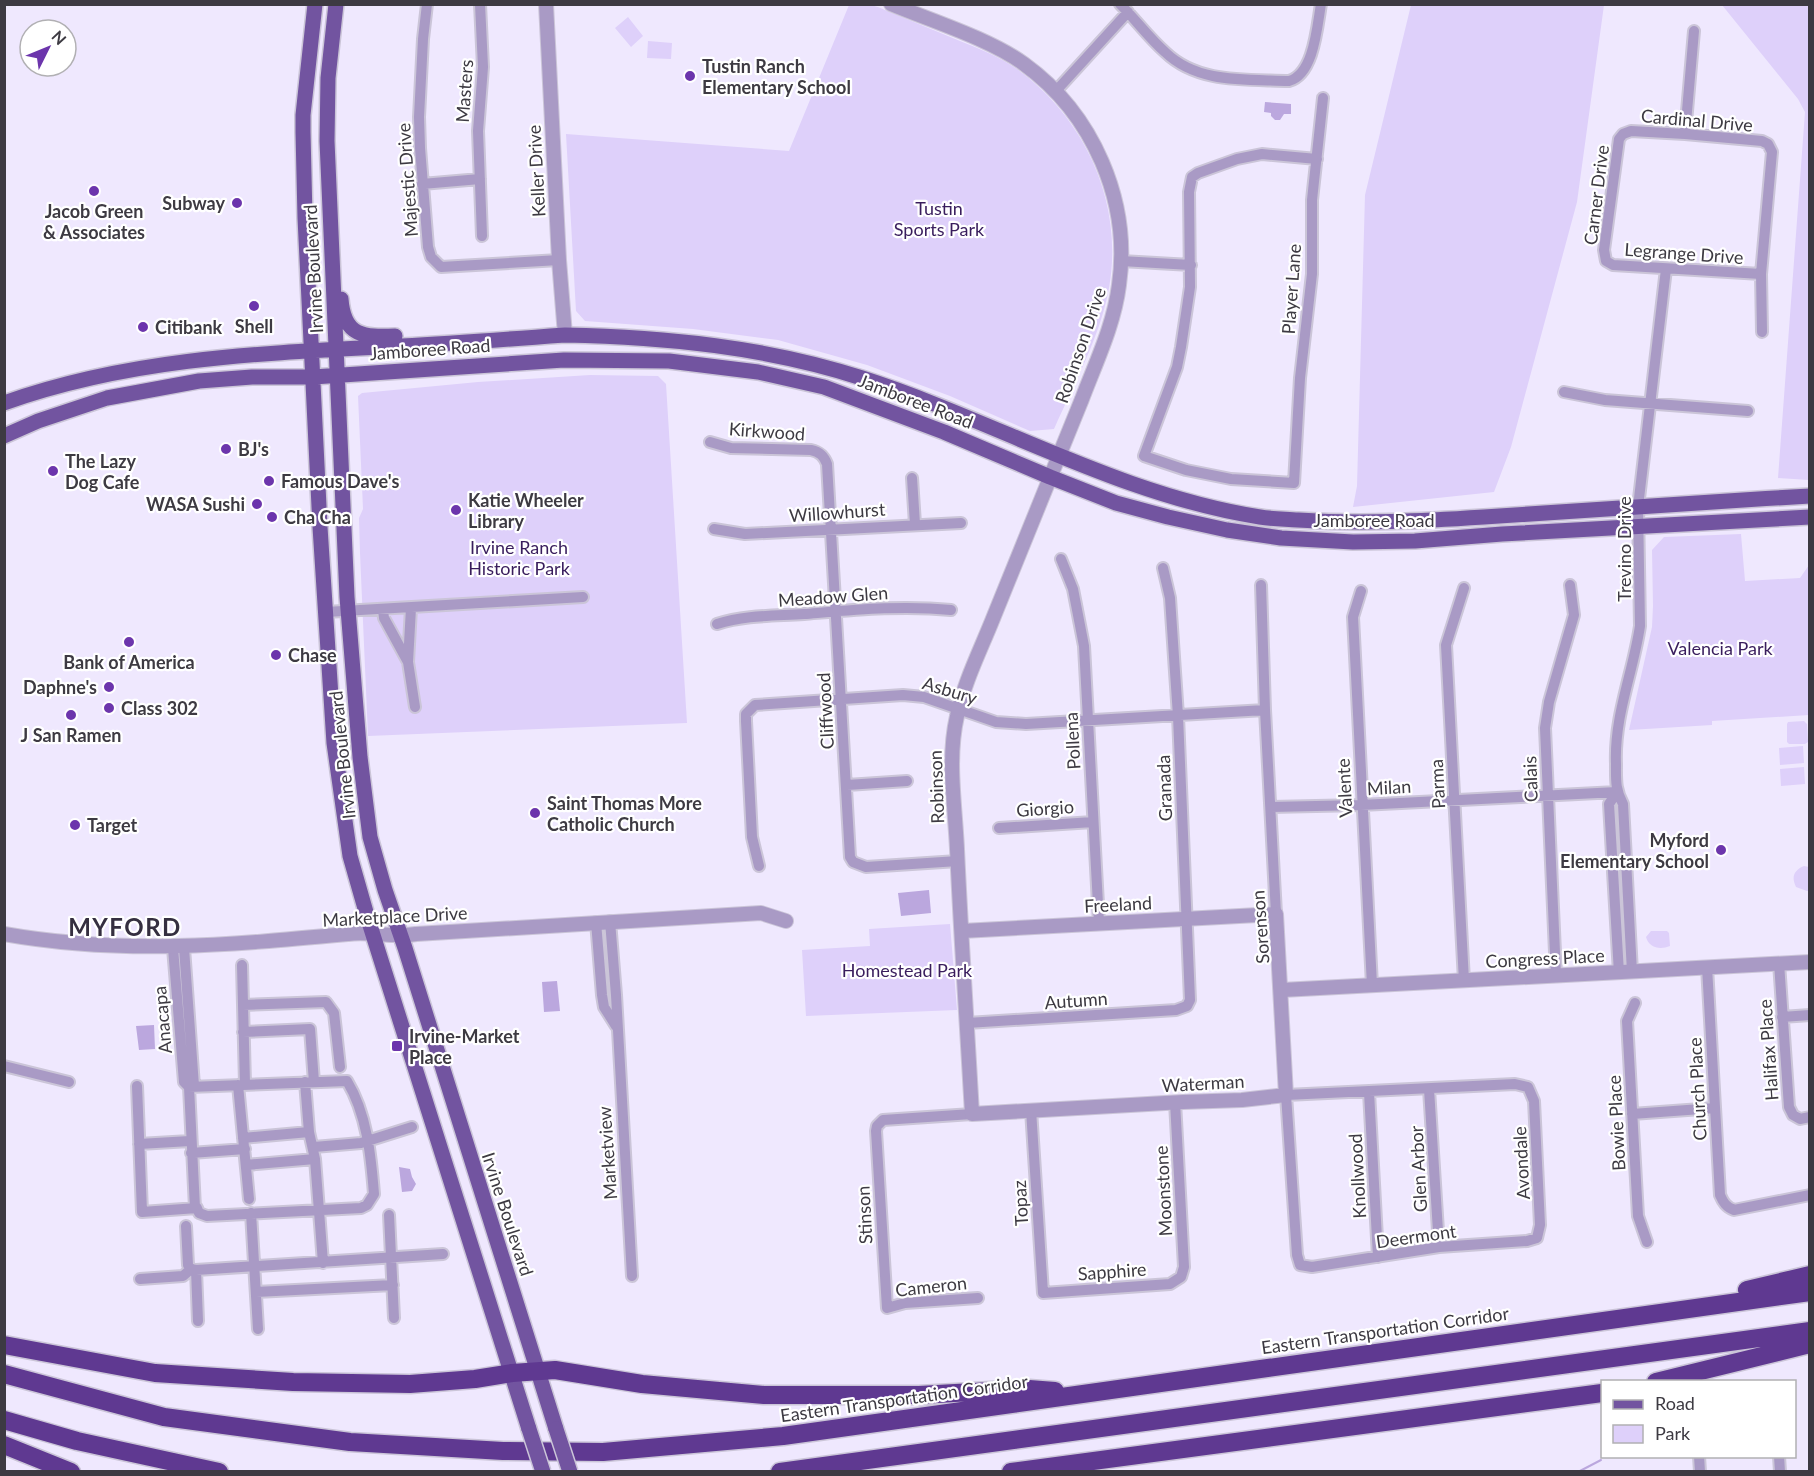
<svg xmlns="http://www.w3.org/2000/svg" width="1814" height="1476" viewBox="0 0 1814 1476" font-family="Lato,sans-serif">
	<rect width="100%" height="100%" fill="#efe8fe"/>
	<!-- green -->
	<path fill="#ded0fa" d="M849,5C856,4 865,3 871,5C880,7 889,12 897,15C918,24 939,32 960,41C980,49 1000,57 1017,69C1086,119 1124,204 1109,288C1100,337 1074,384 1054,429L1030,431L950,396L867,365L778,340L693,329L585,321L576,311L566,134L789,151Z
		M1411,5H1604L1577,202L1511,447L1494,492L1353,507L1357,486L1365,195Z
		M1722,5H1809V480L1778,478L1805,112L1798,99Z
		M628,17L643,36L631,47L615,28Z
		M648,41L672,43L671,59L647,58Z
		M590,375L658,376L666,384L687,723L368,736L360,553L359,518L363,509L358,396L362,393L478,382Z
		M1741,534L1745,581L1800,578L1809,565V715L1712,721V725L1629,730L1652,627L1653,606L1652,550L1664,537Z
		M1804,721L1807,724L1808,742L1805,744H1789L1787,742V724L1788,722Z
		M1803,746L1804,763L1780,765L1779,748Z
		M1804,767L1805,784L1781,786L1780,769Z
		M1804,866L1809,867V891H1807L1796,887C1791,877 1794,870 1804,866Z
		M950,924L957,1010L806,1016L802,950L870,946L869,929Z
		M1651,931H1667L1669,933L1670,946C1660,950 1649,948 1646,937Z"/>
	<!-- water -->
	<path fill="#bba7de" d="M1265,102L1291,104V114H1284L1280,120H1275L1271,116V113L1264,112Z
		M929,890L931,913L901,916L898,893Z
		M557,981L560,1011L544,1012L542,982Z
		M154,1025L155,1049L139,1050L136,1026Z
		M399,1167L410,1169L412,1177L416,1184L412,1191L402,1192Z"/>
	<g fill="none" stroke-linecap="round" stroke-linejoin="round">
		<!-- stream -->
		<path stroke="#bba7de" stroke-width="2" d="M1578,1472L1601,1460"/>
		<!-- minor casing -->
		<g stroke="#cbc5d8" stroke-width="14">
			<path id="minor" d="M427,4L423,39L419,117L420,148L428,247L431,257L441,267L559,260
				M480,4L483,67L478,131L482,236
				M1120,4C1136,20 1149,38 1165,52C1198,84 1246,79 1289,81C1314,74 1317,27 1321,4
				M1055,92L1128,12
				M1685,134L1694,31
				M1317,159L1262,154L1237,159L1198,173L1192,177L1189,192L1190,287L1181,347L1177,367L1144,456L1186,470L1231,479L1294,483L1300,378L1312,274V200L1323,98
				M422,184L480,179
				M1121,261L1191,265
				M1761,274L1613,265L1606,261L1604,250L1619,139L1623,134L1631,131L1685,134L1762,141L1768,144L1772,152L1761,274L1762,332
				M1564,392L1605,400L1748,411
				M710,442L731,448L811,450C820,452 824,456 827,464L850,857L853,862L866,867L958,861
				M912,478L915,524
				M714,529L745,534L961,523
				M1061,559L1073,589L1084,646L1099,923
				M1261,585L1265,710L1276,914
				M1361,591L1353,617L1372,985
				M411,608L408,662L415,707
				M383,610L384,618L408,662
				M326,612L583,597
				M717,624C745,615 775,616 804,614C853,610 902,605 951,610
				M847,785L907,781
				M1617,792L1609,804L1619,973
				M1271,807L1361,805L1617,792
				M999,828L1093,822
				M759,866L752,837L746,721V714L755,705L903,695L924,697L996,722L1026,724L1265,710
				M610,921L616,995L632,1276
				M596,922L602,995L604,1007L616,1026
				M184,948L194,1086
				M1779,963L1789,1107L1793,1115L1800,1119L1810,1117
				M242,965L245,1084
				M1707,967L1720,1195C1723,1202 1726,1207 1734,1210L1810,1195
				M1632,972L1623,804C1615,789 1616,780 1616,764C1614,716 1633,673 1640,626L1638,507L1666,269
				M1556,975L1545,728L1549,702L1574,615L1570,585
				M1464,981L1446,645L1464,588
				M1635,1003L1627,1021L1638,1216L1647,1242
				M243,1005L326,1002L334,1013L340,1067
				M1782,1017L1810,1015
				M967,1023L1176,1010L1187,1006L1190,1000L1178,716L1170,598L1163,568
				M243,1032L310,1029L314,1082
				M4,1066L69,1082
				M305,1082L309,1132L315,1159L323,1263
				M1515,1084L1528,1087L1534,1101L1540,1225L1537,1238L1527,1241L1439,1247L1312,1267L1300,1265L1297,1255L1286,1095Z
				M238,1085L249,1199
				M137,1086L142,1212L197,1208L199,1213L207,1216L361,1208L367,1205L374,1194C371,1156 367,1114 347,1081L189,1087L184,1082L173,948
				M189,1087L195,1208
				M1429,1089L1439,1247
				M1369,1092L1378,1257
				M1031,1110L1043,1293L1170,1284L1181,1277L1184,1267L1175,1102
				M972,1114L883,1120L877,1126L876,1131L887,1308L905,1303L978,1298
				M1632,1114L1715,1108
				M243,1138L309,1132
				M139,1144L190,1141
				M314,1147L361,1143L412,1127
				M191,1153L245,1149
				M246,1165L315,1159
				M251,1213L258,1329
				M389,1215L394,1318
				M186,1226L188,1265L191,1269L196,1270L443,1254
				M196,1270L198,1321
				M140,1279L183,1276L191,1269
				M256,1292L393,1285
				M1699,1456L1700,1472
				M1779,1456L1780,1472"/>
		</g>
		<!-- tertiary casing -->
		<g stroke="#cbc5d8" stroke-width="16">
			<path id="tertiary" d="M546,4L559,260L565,335
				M891,4C932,21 990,39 1024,64C1093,114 1131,201 1119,285C1114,325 1096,362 1082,399C1053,472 1023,543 994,616C981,649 964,682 957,716C947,759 955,805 957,849C961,937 967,1025 972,1114L1183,1102L1242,1100L1286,1095L1276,914L962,931
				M4,934C123,955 230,945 348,934C371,931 393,938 416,934L761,913L786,921
				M1282,990L1810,962"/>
		</g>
		<!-- primary casing -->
		<g stroke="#cbc5d8" stroke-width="18">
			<path id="primary" d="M315,4L303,115V132L305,218L320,527L334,743L350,856L368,919L529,1429
				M336,4L328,78L327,141L347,597L360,757L370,837L385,890L405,948L556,1429
				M341,299C344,337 364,337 395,336
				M4,403C133,357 267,353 402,346C457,343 511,339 565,335C665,337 766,347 862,378C996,421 1119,495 1260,517C1272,519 1286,519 1298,520C1360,524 1422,521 1484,517C1592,511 1701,502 1810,496
				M4,436L38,421L107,398L199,381L252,377H313L564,360L669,361L758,372L824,387L944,432L1050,477L1116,503L1168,517L1227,530L1281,538L1353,542L1415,541L1502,534L1810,517"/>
		</g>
		<!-- motorway casing -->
		<g stroke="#cbc5d8" stroke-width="21">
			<path id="motorway" d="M1747,1290L1810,1275
				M4,1345L155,1373L293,1382L410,1384L475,1379L512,1373L555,1370L642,1384L764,1395H919L1029,1389L1055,1391
				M4,1374L164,1417L350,1442L503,1451L603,1452L783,1436L1810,1292
				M1656,1382L1810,1344
				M4,1420L77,1441L219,1472
				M4,1445L71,1472
				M780,1472L1810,1331
				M1011,1472L1602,1393"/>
		</g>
		<!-- minor -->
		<use href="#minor" stroke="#a99ac5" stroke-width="10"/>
		<!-- tertiary -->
		<use href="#tertiary" stroke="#a99ac5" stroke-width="14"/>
		<!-- primary -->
		<use href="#primary" stroke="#7254a0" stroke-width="15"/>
		<!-- motorway -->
		<use href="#motorway" stroke="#5f3991" stroke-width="18"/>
		<!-- primary-bridge casing -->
		<g stroke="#cbc5d8" stroke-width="18" stroke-linecap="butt">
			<path id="primary-bridge" d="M529,1429L543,1472
				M556,1429L570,1472"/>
		</g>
		<!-- primary-bridge -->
		<use href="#primary-bridge" stroke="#7254a0" stroke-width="15"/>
	</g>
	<!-- markers -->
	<g fill="#6c35ac" stroke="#fff" stroke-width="2">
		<circle cx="690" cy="76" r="6"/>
		<circle cx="94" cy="191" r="6"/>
		<circle cx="237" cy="203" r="6"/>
		<circle cx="254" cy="306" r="6"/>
		<circle cx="143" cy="327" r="6"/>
		<circle cx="226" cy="449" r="6"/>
		<circle cx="53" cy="471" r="6"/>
		<circle cx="269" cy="481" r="6"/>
		<circle cx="257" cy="504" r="6"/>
		<circle cx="456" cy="510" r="6"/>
		<circle cx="272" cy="517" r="6"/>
		<circle cx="129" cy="642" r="6"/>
		<circle cx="276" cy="655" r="6"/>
		<circle cx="109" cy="687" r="6"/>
		<circle cx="109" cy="708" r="6"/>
		<circle cx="71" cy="715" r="6"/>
		<circle cx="535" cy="813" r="6"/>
		<circle cx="75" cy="825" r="6"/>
		<circle cx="1721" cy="850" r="6"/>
		<rect x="391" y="1040" width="12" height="12" rx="3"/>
	</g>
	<g text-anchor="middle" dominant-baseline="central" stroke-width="4.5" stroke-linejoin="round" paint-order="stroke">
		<!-- poi labels -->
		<g font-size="18" font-weight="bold" fill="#3d3a42" stroke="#fff" text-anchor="start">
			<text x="702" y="66">Tustin Ranch<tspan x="702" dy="21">Elementary School</tspan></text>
			<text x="225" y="203" text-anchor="end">Subway</text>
			<text x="94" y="211" text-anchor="middle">Jacob Green<tspan x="94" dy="21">&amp; Associates</tspan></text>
			<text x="254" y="326" text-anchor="middle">Shell</text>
			<text x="155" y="327">Citibank</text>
			<text x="238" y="449">BJ's</text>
			<text x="65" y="461">The Lazy<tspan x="65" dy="21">Dog Cafe</tspan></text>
			<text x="281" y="481">Famous Dave's</text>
			<text x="468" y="500">Katie Wheeler<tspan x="468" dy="21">Library</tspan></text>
			<text x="245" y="504" text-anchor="end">WASA Sushi</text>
			<text x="284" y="517">Cha Cha</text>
			<text x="288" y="655">Chase</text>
			<text x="129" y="662" text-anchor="middle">Bank of America</text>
			<text x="97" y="687" text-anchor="end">Daphne's</text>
			<text x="121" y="708">Class 302</text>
			<text x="71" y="735" text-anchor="middle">J San Ramen</text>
			<text x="547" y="803">Saint Thomas More<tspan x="547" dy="21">Catholic Church</tspan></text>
			<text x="87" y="825">Target</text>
			<text x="1709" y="840" text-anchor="end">Myford<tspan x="1709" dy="21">Elementary School</tspan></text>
			<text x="409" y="1036">Irvine-Market<tspan x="409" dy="21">Place</tspan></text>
		</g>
		<!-- street labels -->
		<g font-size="18" fill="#3d3a42" stroke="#fff">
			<text transform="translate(464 91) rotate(-86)">Masters</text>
			<text transform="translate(1697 120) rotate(5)">Cardinal Drive</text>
			<text transform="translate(536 171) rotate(-93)">Keller Drive</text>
			<text transform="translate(407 180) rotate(-94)">Majestic Drive</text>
			<text transform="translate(1596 195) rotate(-83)">Carner Drive</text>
			<text transform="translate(1684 253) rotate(4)">Legrange Drive</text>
			<text transform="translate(313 269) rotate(-93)">Irvine Boulevard</text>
			<text transform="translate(1291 289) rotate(-86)">Player Lane</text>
			<text transform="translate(1080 345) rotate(-71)">Robinson Drive</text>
			<text transform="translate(430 349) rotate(-4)">Jamboree Road</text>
			<text transform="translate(916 401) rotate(21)">Jamboree Road</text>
			<text transform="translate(767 431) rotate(4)">Kirkwood</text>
			<text transform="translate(837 512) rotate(-4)">Willowhurst</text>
			<text x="1374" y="520">Jamboree Road</text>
			<text transform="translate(1624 549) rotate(-90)">Trevino Drive</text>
			<text transform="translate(833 596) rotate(-4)">Meadow Glen</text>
			<text transform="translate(950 690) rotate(17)">Asbury</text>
			<text transform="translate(825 711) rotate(-93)">Cliffwood</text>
			<text transform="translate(1072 741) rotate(-93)">Pollena</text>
			<text transform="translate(342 755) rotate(-96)">Irvine Boulevard</text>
			<text transform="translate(1530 779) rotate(-92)">Calais</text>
			<text transform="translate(1437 784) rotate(-93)">Parma</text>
			<text transform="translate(936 787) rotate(-92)">Robinson</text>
			<text transform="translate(1389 787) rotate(-3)">Milan</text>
			<text transform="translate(1164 788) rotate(-92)">Granada</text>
			<text transform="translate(1344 788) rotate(-93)">Valente</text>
			<text transform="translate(1045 808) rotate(-4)">Giorgio</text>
			<text transform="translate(1118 904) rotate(-3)">Freeland</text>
			<text transform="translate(395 916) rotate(-3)">Marketplace Drive</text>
			<text transform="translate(1260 927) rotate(-94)">Sorenson</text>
			<text transform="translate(1545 958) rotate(-3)">Congress Place</text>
			<text transform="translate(1076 1000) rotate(-4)">Autumn</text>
			<text transform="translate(162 1020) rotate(-95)">Anacapa</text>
			<text transform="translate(1768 1050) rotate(-94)">Halifax Place</text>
			<text transform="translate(1203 1083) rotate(-3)">Waterman</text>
			<text transform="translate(1697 1089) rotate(-93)">Church Place</text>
			<text transform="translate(1616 1123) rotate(-93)">Bowie Place</text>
			<text transform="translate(607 1153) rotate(-94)">Marketview</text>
			<text transform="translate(1521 1163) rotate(-93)">Avondale</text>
			<text transform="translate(1418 1169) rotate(-93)">Glen Arbor</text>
			<text transform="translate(1357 1176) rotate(-93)">Knollwood</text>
			<text transform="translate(1163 1191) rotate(-93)">Moonstone</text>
			<text transform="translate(1020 1203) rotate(-93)">Topaz</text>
			<text transform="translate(508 1214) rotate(72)">Irvine Boulevard</text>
			<text transform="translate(864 1215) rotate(-93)">Stinson</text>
			<text transform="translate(1416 1236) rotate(-8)">Deermont</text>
			<text transform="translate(1112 1271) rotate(-4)">Sapphire</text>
			<text transform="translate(931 1286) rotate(-6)">Cameron</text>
			<text transform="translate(1385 1330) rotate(-8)">Eastern Transportation Corridor</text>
			<text transform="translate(904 1398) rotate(-8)">Eastern Transportation Corridor</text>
		</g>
		<!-- park labels -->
		<g font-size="18" fill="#391d5d" stroke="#fff">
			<text x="939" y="208">Tustin<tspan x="939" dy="21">Sports Park</tspan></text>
			<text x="519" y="547">Irvine Ranch<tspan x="519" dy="21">Historic Park</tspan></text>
			<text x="1720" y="648">Valencia Park</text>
			<text x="907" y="970">Homestead Park</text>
		</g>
		<!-- district labels -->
		<g font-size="24" font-weight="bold" letter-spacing="1.5" fill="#352f40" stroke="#fff">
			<text x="125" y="926">MYFORD</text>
		</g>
	</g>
	<!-- border -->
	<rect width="1814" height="1476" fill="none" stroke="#3d3a42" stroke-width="12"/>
	<!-- legend -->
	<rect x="1601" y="1380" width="195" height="78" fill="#ffffff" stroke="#b1b0b3" stroke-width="1.5"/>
	<rect x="1613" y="1400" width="30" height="9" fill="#7254a0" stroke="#b1b0b3" stroke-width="1.5"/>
	<text x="1655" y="1410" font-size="18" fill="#3d3a42">Road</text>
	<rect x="1613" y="1425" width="30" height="18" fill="#ded0fa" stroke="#b1b0b3" stroke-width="1.5"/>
	<text x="1655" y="1440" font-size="18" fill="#3d3a42">Park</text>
	<!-- north arrow -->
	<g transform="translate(48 48) rotate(47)"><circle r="28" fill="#ffffff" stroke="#b1b0b3" stroke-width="1.5"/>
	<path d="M0-4.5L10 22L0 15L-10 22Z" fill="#6c35ac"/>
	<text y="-9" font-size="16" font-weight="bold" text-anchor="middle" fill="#3d3a42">N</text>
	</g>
</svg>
